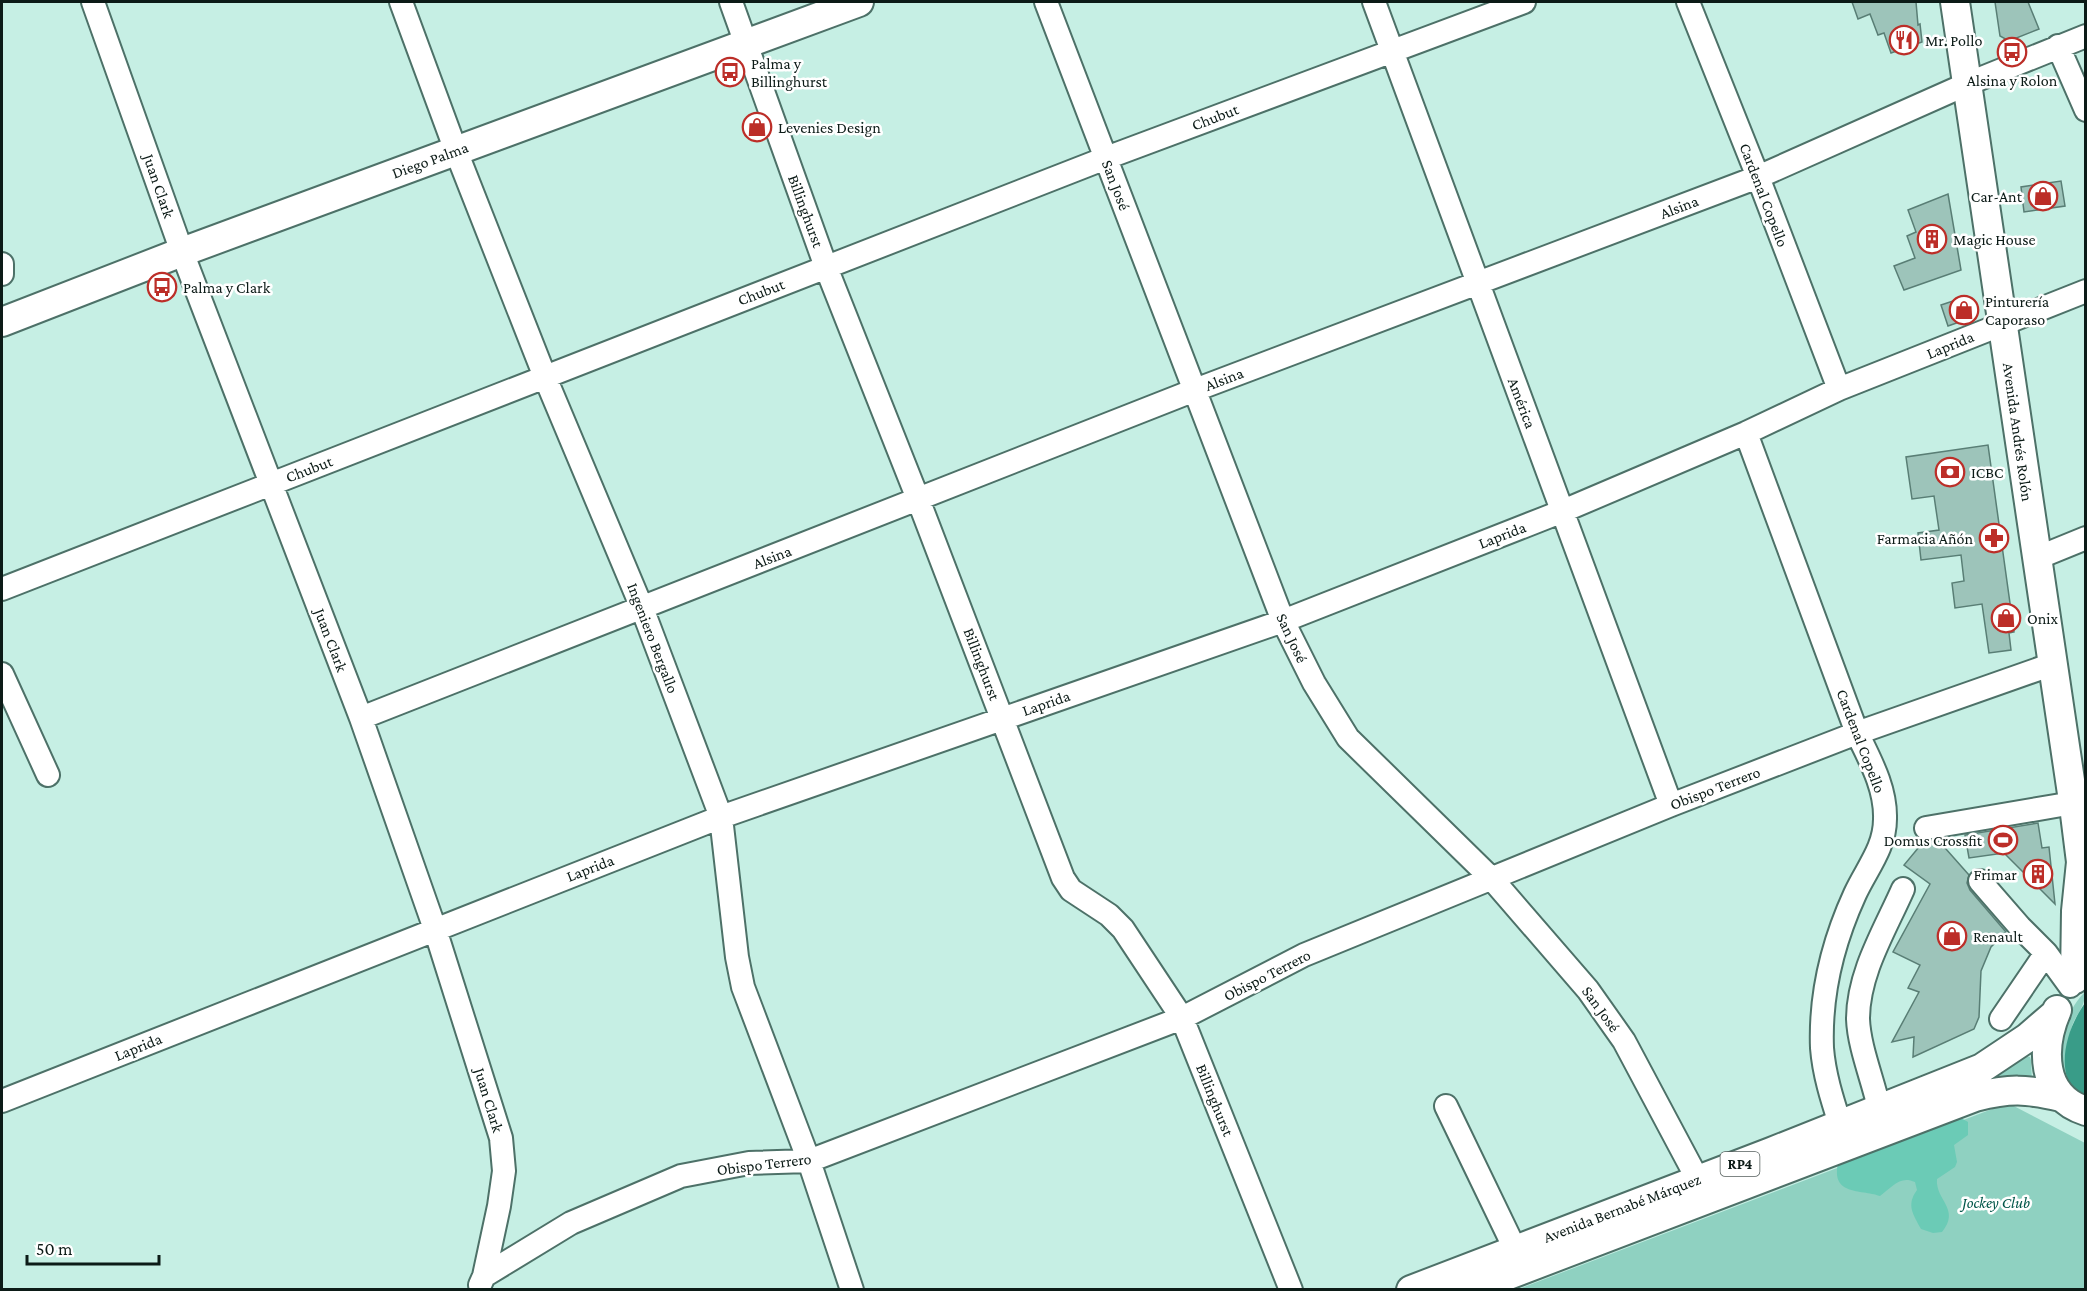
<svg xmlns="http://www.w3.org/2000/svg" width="2087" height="1291" viewBox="0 0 2087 1291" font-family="'Crimson Pro',serif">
	<rect width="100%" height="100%" fill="#c6efe4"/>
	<!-- green -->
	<path fill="#8fd1c1" d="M2085,992C2085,1008 2077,1012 2072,1026C2066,1045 2066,1063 2068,1082L2058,1072C2062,1041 2062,1015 2085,992Z
		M2026,1056L2030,1057L2031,1060L2032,1081L1982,1082Z
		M2008,1103L2085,1143V1289L1516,1290Z"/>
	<!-- forest -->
	<path fill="#6bcbb6" d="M1961,1118L1968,1122V1135L1954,1145L1957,1162L1955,1167L1937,1179C1935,1200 1961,1209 1942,1232L1933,1233L1921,1229C1913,1214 1906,1205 1917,1190L1915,1182C1900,1175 1892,1187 1880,1196C1860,1189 1831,1196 1838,1163L1916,1135L1952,1119Z"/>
	<!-- water -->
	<path fill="#399c88" d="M2085,1003V1103C2080,1097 2070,1089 2068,1081C2059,1055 2070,1024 2085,1003Z"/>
	<!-- building -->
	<path fill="#9dc4ba" stroke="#597e75" stroke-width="1.5" d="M1852,2H1916L1918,25L1920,24L1922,42L1891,53L1884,33L1878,35L1870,14L1858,19Z
		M1995,2H2028L2039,29L2009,41L2000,36Z
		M2061,181L2065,206L2024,212L2021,187Z
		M1948,194L1961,270L1904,290L1894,266L1915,258L1907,236L1916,232L1908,210Z
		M1965,297L1968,319L1948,326L1941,305Z
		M1988,445L2014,632L2009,633L2011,650L1989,653L1982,604L1955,608L1952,583L1964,581L1961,555L1921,560L1918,533L1939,530L1934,496L1912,499L1906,457Z
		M2038,823L2042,848L2049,847L2055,904L2004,853L1969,858L1965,835Z
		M1938,840L1969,875L1967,883L1970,890L2006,932L1991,947L1981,971L1979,1017L1974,1029L1913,1057L1914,1037L1892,1042L1919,992L1908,988L1920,965L1893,952L1930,884L1904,865L1924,841Z"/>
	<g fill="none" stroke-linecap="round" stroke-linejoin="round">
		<!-- minor casing -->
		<g stroke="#4d7168" stroke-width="26">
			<path id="minor" d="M93,2L182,252L361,718L435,929L501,1138L504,1171L499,1206L484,1276L480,1285
				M401,2L456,151L545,377L642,608L721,817L737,957L743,987L809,1161L852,1290
				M731,2L826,267L918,499L1063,878L1071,890L1109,915L1123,929L1182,1018L1291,1290
				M1046,2L1283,621L1314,683L1348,738L1492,879L1588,990L1624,1041L1698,1180
				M1374,2L1671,805
				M1688,2L1758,177L1839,389
				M2058,46L2086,110
				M2,264V274
				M1746,433L1857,733C1870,760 1886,788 1885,819C1885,848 1867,868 1855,894C1833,942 1820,996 1822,1048C1824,1074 1832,1099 1840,1124
				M2037,558L2086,538
				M2,589L1106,158L1524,2
				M2,674L48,775
				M361,718L1195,390L1758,177L1967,84L2086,36
				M1926,828L2073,803L2086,797
				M1980,881L2020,927L2046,953L2070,986
				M2001,1019L2046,953
				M2,1101L721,817L1283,621L1563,511L1746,433L1839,389L2086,291
				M1446,1106L1515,1249
				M1879,1108C1873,1080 1859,1047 1858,1019C1858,973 1885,930 1903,889
				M484,1276L571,1223L681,1176L749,1163L809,1161L1182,1018L1304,955L1671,805L1857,733L2053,664"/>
		</g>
		<!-- major casing -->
		<g stroke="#4d7168" stroke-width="32">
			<path id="major" d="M1955,2L2075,814L2081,862L2076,911L2075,979
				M2,322L182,252L859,2
				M2057,1010C2041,1047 2040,1097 2086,1111
				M1411,1290L1771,1152L1982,1068L2027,1038L2056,1013
				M1469,1290L1975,1097C2011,1088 2025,1089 2061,1097"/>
		</g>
		<!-- minor -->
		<use href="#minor" stroke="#fff" stroke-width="22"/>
		<!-- major -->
		<use href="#major" stroke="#fff" stroke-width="28"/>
	</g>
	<!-- icons -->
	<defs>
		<g id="restaurant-ring" transform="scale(1.5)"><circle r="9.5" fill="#fff" stroke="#bc2e28" stroke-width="1.5"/><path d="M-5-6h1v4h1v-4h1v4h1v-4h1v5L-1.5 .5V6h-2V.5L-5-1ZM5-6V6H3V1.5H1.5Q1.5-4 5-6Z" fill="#bc2e28"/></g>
		<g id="bus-ring" transform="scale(1.5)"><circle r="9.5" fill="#fff" stroke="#bc2e28" stroke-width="1.5"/><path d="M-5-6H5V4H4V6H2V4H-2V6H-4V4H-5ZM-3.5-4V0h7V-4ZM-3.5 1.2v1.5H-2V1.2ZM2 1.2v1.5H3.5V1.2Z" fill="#bc2e28"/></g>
		<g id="shop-ring" transform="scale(1.5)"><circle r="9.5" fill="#fff" stroke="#bc2e28" stroke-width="1.5"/><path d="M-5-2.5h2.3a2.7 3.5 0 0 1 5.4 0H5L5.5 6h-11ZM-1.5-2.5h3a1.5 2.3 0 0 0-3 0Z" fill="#bc2e28"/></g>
		<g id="building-ring" transform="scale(1.5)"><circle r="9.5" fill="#fff" stroke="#bc2e28" stroke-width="1.5"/><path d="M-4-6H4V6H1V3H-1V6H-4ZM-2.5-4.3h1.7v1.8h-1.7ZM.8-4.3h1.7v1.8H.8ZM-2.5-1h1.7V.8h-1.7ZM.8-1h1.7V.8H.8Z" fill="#bc2e28"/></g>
		<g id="bank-ring" transform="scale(1.5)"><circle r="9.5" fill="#fff" stroke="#bc2e28" stroke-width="1.5"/><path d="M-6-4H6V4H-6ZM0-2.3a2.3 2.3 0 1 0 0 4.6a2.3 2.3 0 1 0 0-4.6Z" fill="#bc2e28"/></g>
		<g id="pharmacy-ring" transform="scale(1.5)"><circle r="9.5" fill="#fff" stroke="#bc2e28" stroke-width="1.5"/><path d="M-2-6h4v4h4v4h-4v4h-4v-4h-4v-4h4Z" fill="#bc2e28"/></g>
		<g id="stadium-ring" transform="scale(1.5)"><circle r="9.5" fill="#fff" stroke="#bc2e28" stroke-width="1.5"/><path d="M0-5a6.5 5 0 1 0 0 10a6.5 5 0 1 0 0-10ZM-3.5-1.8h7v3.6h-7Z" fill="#bc2e28"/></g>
	</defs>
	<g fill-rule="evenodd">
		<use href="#restaurant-ring" x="1904" y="40"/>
		<use href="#bus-ring" x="2012" y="52"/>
		<use href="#bus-ring" x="730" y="72"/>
		<use href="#shop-ring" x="757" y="127"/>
		<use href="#shop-ring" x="2043" y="196"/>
		<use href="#building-ring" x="1932" y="239"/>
		<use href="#bus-ring" x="162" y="287"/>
		<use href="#shop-ring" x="1964" y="310"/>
		<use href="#bank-ring" x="1950" y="472"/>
		<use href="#pharmacy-ring" x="1994" y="538"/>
		<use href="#shop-ring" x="2006" y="618"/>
		<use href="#stadium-ring" x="2003" y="840"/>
		<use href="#building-ring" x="2038" y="874"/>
		<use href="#shop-ring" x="1952" y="936"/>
	</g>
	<g text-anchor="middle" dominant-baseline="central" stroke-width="5" stroke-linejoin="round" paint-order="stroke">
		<!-- shield labels -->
		<rect fill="#fff" stroke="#555f5d" stroke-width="1.5" x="1720.5" y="1152" width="39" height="24" rx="4.5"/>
		<g font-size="15" font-weight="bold" fill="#0c1b17">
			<text x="1740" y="1164">RP4</text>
		</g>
		<!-- poi labels -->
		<g font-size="16" fill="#0c1b17" stroke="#fff" text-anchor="start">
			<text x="1925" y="40">Mr. Pollo</text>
			<text x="751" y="63">Palma y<tspan x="751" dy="18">Billinghurst</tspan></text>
			<text x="2012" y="80" text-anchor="middle">Alsina y Rolon</text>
			<text x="778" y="127">Levenies Design</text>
			<text x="2022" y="196" text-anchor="end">Car-Ant</text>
			<text x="1953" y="239">Magic House</text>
			<text x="183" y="287">Palma y Clark</text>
			<text x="1985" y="301">Pinturería<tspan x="1985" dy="18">Caporaso</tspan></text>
			<text x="1971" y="472">ICBC</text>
			<text x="1973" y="538" text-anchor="end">Farmacia Añón</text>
			<text x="2027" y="618">Onix</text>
			<text x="1982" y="840" text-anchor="end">Domus Crossfit</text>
			<text x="2017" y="874" text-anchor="end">Frimar</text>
			<text x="1973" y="936">Renault</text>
		</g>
		<!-- street labels -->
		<g font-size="16" fill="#0c1b17" stroke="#fff">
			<text transform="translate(1215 117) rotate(-21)">Chubut</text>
			<text transform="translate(430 160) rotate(-20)">Diego Palma</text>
			<text transform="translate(1116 185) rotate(69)">San José</text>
			<text transform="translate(159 186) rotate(71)">Juan Clark</text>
			<text transform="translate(1764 195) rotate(69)">Cardenal Copello</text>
			<text transform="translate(1679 207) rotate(-21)">Alsina</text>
			<text transform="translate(806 211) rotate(70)">Billinghurst</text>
			<text transform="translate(761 292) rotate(-21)">Chubut</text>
			<text transform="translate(1950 345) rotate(-22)">Laprida</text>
			<text transform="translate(1224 379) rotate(-21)">Alsina</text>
			<text transform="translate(1522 403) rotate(69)">América</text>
			<text transform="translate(2018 432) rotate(82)">Avenida Andrés Rolón</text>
			<text transform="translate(309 469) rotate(-21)">Chubut</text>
			<text transform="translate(1502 535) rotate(-21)">Laprida</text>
			<text transform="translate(772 557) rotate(-21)">Alsina</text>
			<text transform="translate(653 638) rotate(69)">Ingeniero Bergallo</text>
			<text transform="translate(1292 638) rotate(65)">San José</text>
			<text transform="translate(331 640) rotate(69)">Juan Clark</text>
			<text transform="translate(982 664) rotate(69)">Billinghurst</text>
			<text transform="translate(1046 703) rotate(-19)">Laprida</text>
			<text transform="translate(1861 741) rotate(69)">Cardenal Copello</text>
			<text transform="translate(1715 788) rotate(-21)">Obispo Terrero</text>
			<text transform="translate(590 868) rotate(-21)">Laprida</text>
			<text transform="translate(1267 975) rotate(-27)">Obispo Terrero</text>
			<text transform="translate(1601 1009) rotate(54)">San José</text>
			<text transform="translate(138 1047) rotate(-22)">Laprida</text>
			<text transform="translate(489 1100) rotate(73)">Juan Clark</text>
			<text transform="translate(1215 1100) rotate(68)">Billinghurst</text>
			<text transform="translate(764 1164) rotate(-7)">Obispo Terrero</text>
			<text transform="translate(1622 1208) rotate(-21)">Avenida Bernabé Márquez</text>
		</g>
		<!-- park labels -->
		<g font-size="16" font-style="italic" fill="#005649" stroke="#fff">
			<text x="1996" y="1202">Jockey Club</text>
		</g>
	</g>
	<!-- border -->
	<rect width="2087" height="1291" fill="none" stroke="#0c1b17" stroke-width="6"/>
	<!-- scale -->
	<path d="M27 1255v9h132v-9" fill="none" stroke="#0c1b17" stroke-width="3"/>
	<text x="36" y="1255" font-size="18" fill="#0c1b17" stroke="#ffffff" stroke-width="4.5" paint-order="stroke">50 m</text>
</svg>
